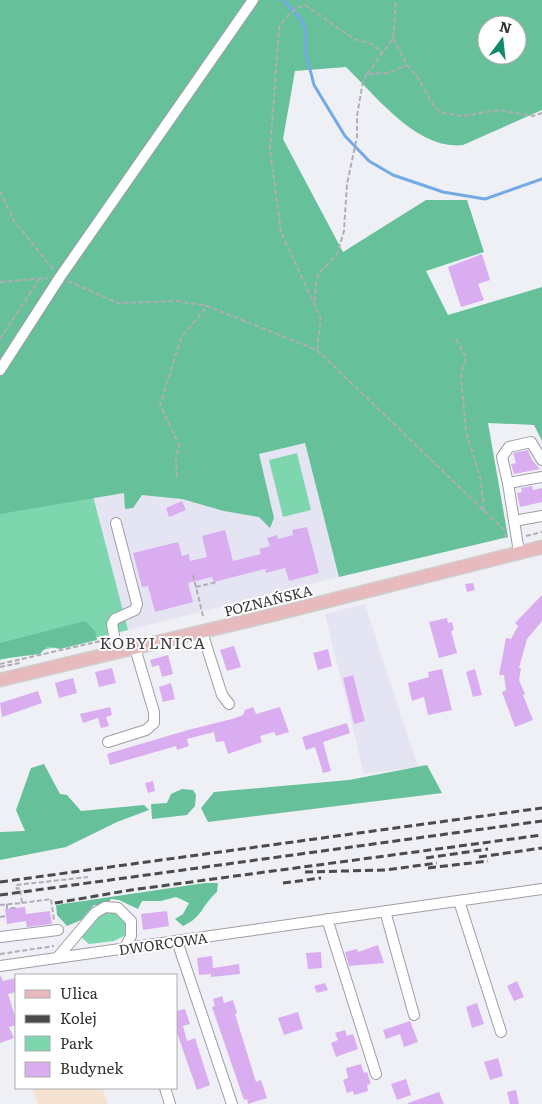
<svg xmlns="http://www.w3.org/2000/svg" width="542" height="1104" viewBox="0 0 542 1104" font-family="Literata,serif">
	<rect width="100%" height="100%" fill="#efeff6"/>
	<!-- commercial -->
	<path fill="#f5e2d2" d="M32,1088H102L108,1104H38Z"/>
	<!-- built -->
	<path fill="#e5e4f3" d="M305,443L339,577L128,630L93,496Z
		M365,604L381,655L418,767L364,774L325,614Z"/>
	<!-- green -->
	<path fill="#7ed6af" d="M297,453L311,510L283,517L269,460Z
		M93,496L128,630L0,660V505Z
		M107,911C122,911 130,922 126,935L114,941L89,944L81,937L101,914Z"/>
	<!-- forest -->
	<path fill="#66c19a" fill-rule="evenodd" d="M0,0H542V110L463,145C418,151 376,96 346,67L295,71L283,139L343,252L426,200H467L484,252L426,271L448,315L542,287V441L534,425L488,423L508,537L339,577L305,443L259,454L274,518L270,528L259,517L224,511L182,499L142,495L133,508L125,509L124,493L0,514ZM487,25H517V55H487Z
		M85,621L95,631L97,640L60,649L47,646L40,654L0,659V643Z
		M44,764L60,794L67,795L81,811L144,805L149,810L117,822L66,847L0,860V832L25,831L16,810L31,768Z
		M427,765L442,793L208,822L201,808L214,792L349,780Z
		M182,789L193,790L196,795L195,806L187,815L152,819L151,804L167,803L171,794Z
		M205,883H218L217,892C201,906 203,917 183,926L175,919L183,914L189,903L176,897L161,901H142L138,909L119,900L111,899L106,906L94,905L81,920L67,926L57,915L56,905Z"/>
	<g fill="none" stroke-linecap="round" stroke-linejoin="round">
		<!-- stream -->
		<path stroke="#72aae5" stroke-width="3" d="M283,0L300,18L305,27L306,54L314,85L345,136L369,161L393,175L443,192L485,199L542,179"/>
	</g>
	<!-- building -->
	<path fill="#daadf1" d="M482,254L490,280L478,284L484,300L461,307L448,267Z
		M528,450L532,460L540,469L514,474L511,464L516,463L513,453Z
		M532,486L533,490L542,488V502L520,507L517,493L522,492L521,488Z
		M182,501L186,510L169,517L166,508Z
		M307,527L319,573L289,581L285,568L266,573L265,569L214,582L212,577L188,583L193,602L155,612L148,586L142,587L133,553L178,542L182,556L189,554L190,561L207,557L202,536L225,530L233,561L261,554L259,549L270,546L267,538L277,535L278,539L293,535L292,530Z
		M473,583L475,590L467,592L465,584Z
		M542,595V621L527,639L519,668H521L519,680L525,694L523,695L533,720L515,727L502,692L506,690L504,675H499L506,638L511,639L518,626L515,623Z
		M447,618L448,623L452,622L454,630L451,631L457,653L439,658L429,622Z
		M234,646L241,667L227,671L220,650Z
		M328,649L332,666L318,670L313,653Z
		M168,655L173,674L162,677L159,665L152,667L150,660Z
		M112,668L116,683L99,687L95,672Z
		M442,669L452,710L428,715L424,697L412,701L408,683L429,677L428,672Z
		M475,669L482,695L473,697L466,672Z
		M353,675L365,721L354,724L343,678Z
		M73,678L77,693L59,698L55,683Z
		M171,683L175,699L163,702L159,687Z
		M38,691L42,703L2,717L0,703Z
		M110,707L112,715L106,717L109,726L101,728L98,718L83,723L80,714Z
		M253,707L256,714L280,707L289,732L276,736L274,732L260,736L262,742L228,754L224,741L216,742L214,732L187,739L189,746L177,750L176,746L110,765L107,754L188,730L232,719L243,715L245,710Z
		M347,723L350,733L323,742L331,771L323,773L315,747L306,750L302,737Z
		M153,781L155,791L148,793L145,783Z
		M25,907L26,914L50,911L52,924L27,927L26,921L7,924L5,909Z
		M167,911L169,926L143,930L141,914Z
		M378,945L384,963L349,966L345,952L357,949L358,952Z
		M321,952L322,968L308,969L306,953Z
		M212,956L213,968L239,964L240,974L211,977V974L199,975L197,958Z
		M0,975L3,981L16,978V992L8,994L16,1020V1025L9,1027L14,1038L0,1043Z
		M517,981L524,997L514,1001L507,986Z
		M325,983L328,990L317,993L314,986Z
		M222,996L224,1003L233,1000L237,1013L235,1014L256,1082L261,1080L267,1098L248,1104L247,1099L244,1100L212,1007L215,1006L213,999Z
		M477,1003L484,1024L472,1028L466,1007Z
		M185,1009L190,1024L183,1026L187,1041L195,1038L210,1085L197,1090L176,1030V1011Z
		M298,1012L303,1029L284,1035L278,1018Z
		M410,1021L418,1042L404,1047L400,1034L386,1039L383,1030Z
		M345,1030L347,1036L353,1034L358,1049L336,1057L331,1043L338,1040L335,1033Z
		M498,1058L503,1076L490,1080L484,1062Z
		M361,1064L364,1073L367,1072L371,1084L367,1085L368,1091L354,1095L353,1091L347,1093L343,1080L348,1078L346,1068Z
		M406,1079L411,1095L397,1100L391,1084Z
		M516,1090L519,1104H510L507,1092Z
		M439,1092L444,1104H408V1103Z"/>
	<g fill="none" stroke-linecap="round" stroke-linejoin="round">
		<!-- minor casing -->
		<g stroke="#9e9ea5" stroke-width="12">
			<path id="minor" d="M0,370L60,277L253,0
				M508,483L502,457L509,447L531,442L542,460
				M514,521L508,483L542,477
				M116,523L137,604L135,610L115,619L112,624L117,653
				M519,552L514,521L542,516
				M202,632L222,695L229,704
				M108,742L146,730L154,723V712L135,648
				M459,901L501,1032
				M385,911L414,1015
				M327,919L376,1074
				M0,937L58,930
				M177,941L232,1104
				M57,958L95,913L105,907L118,908L131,921V936L124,949
				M0,966L542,889
				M165,1088L170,1104"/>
		</g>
		<!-- major casing -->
		<g stroke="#cecece" stroke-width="15">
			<path id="major" d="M0,680L276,614L542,547"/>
		</g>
		<!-- path -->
		<path stroke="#afaeb4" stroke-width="2" stroke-dasharray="5 2.5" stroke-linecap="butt" d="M393,38L407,65L418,78L435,108L443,113L462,116L499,110L533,116L542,113
			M367,74L393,38L396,0
			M0,191L14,221L53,269
			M68,281L118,303L177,301L207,306L317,350L503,529L506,538
			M0,282L47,278
			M315,301L316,281L320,272L337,254L344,231L347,184L357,137V116L363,81L367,74L388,73L407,65
			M0,339L40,278
			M456,339L466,357L461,375L466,432L481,480L484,511
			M317,350L321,319L281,232L270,151L279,28C284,18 294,8 305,5L354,39L372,44L382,52
			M177,477L176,459L179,445L160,405L181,338L207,306
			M526,536L542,532
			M193,575L203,616
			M196,587L217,582
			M0,664L105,640
			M0,667L20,663
			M22,903L51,899L54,920
			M7,904V908H16
			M0,905L22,903L20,888L17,889L16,885L88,877
			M0,917L6,916
			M0,954L54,946"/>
		<!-- minor -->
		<use href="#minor" stroke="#fff" stroke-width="10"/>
		<!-- major -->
		<use href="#major" stroke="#e7babd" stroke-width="12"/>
		<!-- rail -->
		<path stroke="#4b4a4d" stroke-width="3" stroke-dasharray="8 4" stroke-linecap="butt" d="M479,857L542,848
			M426,858L488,849
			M428,868L488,861
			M305,872L386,870L437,863
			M0,882L542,808
			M283,883L321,878
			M0,895L542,821
			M55,903L131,890L542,835"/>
	</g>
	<g text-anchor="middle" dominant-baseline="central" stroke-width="4" stroke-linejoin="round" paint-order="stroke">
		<!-- street labels -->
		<g font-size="14" fill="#323134" stroke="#fff">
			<text transform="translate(268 600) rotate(-14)">POZNAŃSKA</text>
			<text transform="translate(163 943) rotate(-8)">DWORCOWA</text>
		</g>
		<!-- quarter labels -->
		<g font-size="16" letter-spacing="1" fill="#3d3c42" stroke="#fff">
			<text x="153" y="642">KOBYLNICA</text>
		</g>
	</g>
	<!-- legend -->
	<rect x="15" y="974" width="162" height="115" fill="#ffffff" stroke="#adadae"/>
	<rect x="25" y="990" width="25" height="8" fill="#e7babd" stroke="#adadae"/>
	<text x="60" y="999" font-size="15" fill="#323134">Ulica</text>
	<rect x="25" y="1015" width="25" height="8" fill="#4b4a4d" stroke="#adadae"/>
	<text x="60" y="1024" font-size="15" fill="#323134">Kolej</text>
	<rect x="25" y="1036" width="25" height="15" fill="#7ed6af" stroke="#adadae"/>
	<text x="60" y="1049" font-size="15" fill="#323134">Park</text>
	<rect x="25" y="1062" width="25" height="15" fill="#daadf1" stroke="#adadae"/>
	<text x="60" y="1074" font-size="15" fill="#323134">Budynek</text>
	<!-- north arrow -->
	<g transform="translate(502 40) rotate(15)"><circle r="24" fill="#ffffff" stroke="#adadae"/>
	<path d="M0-4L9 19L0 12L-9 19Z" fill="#0f8a6d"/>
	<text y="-8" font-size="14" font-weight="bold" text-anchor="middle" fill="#323134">N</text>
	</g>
</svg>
